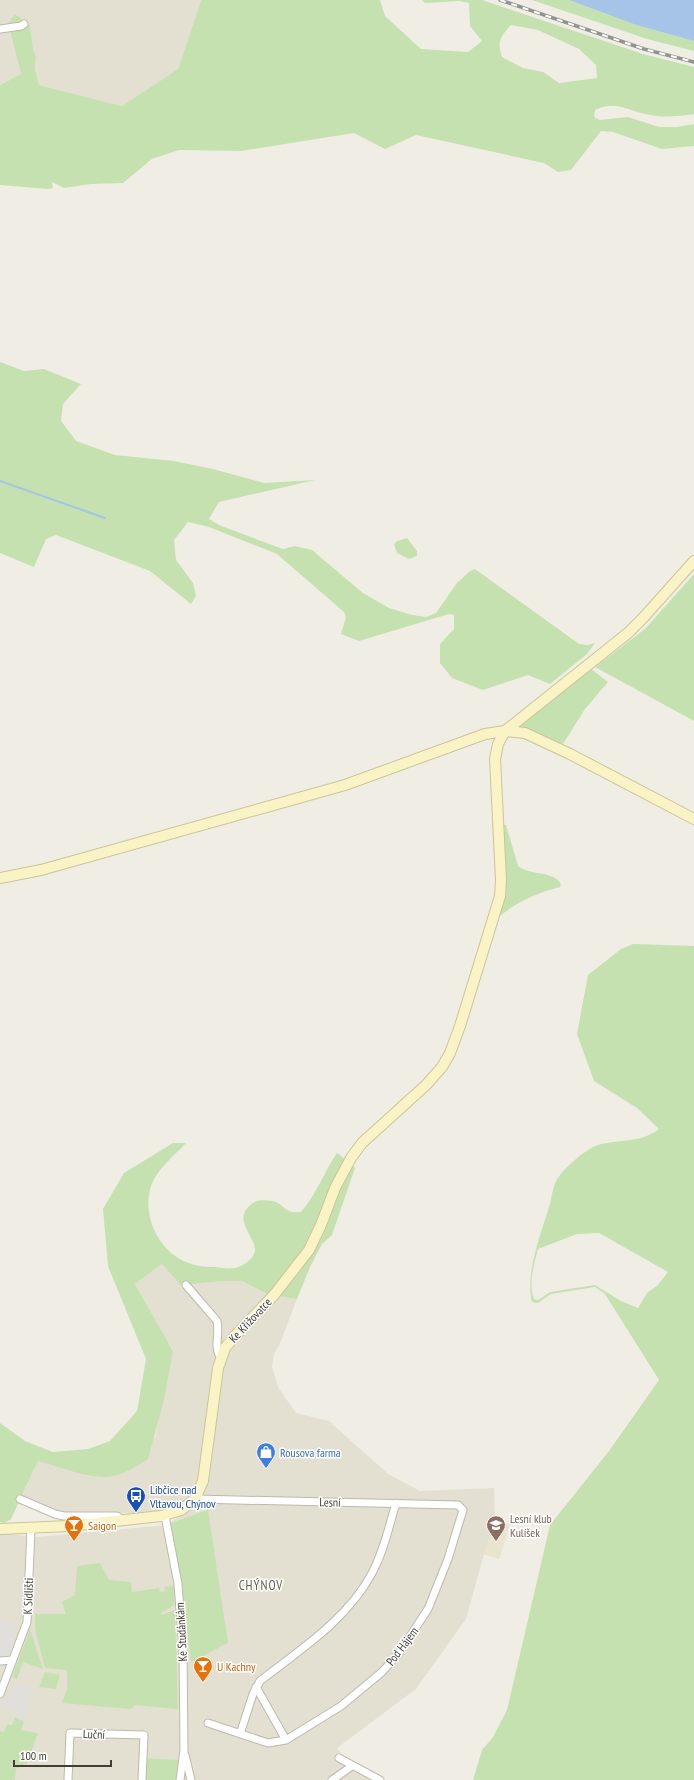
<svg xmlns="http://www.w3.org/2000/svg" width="694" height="1780" viewBox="0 0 694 1780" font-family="'PT Sans Narrow',sans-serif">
	<rect width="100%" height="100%" fill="#f0eee4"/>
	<!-- residential -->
	<path fill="#e3e0d2" d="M0,0H201L178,69L122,106L39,85L35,69L36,57L33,48L30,25L15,14L8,23L21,74L0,85Z
		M162,1264L221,1281H242L267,1294L224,1339L213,1364L198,1482L187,1500L160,1513H56L22,1496L38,1461L74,1472L155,1437L173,1351L135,1284Z
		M277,1295L297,1299L279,1346L274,1354L272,1367L278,1387L296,1413L329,1421L388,1474L420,1491L494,1488L495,1515L509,1526L499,1559L484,1554L466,1619L416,1689L337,1748L345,1759L384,1780H0V1533L37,1537L166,1525L202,1503L221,1368L231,1346Z"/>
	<!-- education -->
	<path fill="#e8e4cf" d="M493,1525L508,1530L499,1559L484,1554Z"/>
	<!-- green -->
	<path fill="#c5e1b0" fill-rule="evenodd" d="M201,0H380L385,16L421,49L468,52L482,41L470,26L469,3L459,1L425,3L422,0H482L643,54L694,67V114C680,116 665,118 651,115C629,112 617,99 595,110L594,117L600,120L628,117L659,127H677L694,124V146L662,149L613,132L601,131L571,170L558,172L544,163L416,135L385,149L354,133L241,151L179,150L152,159L123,183L91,184L64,188L52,182L53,188L49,189L0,185V85L21,74L8,23L15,14L30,25L33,48L36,57L35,69L39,85L122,106L178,69ZM511,25L538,30L579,49L596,65L597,78L559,83L543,72L523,68L502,57C497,42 500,37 511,25Z
		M532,0H569L636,25L694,41V51L647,39Z
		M0,362L24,371L44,369L81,384L63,404L61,421L76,441L115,455L174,461L213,469L264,483L315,480L219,502L209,519L219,525L283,549L295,546L312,550L363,593L389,608L412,615L426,617L436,613L457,583L470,571L475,569L579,644L587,645L595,643L587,654L550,684L528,675L483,690L452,678L440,663V644L454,629V615L449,614L359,641L341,634L346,617L344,612L277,554L209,527L188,522L174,540L176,560L193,583L196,596L191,604L150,571L56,535L46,539L34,567L0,553Z
		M407,538L417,551V556L409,559L397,553L394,544L397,541Z
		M694,574V721L595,667L645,629Z
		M590,668L608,682L585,709L563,744L520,726Z
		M502,825H506L518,866C530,876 553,870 561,884L560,887C538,893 517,901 499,917C510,887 503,857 502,825Z
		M633,944L694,946V1780H473L482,1750L493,1737L507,1710L550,1525L609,1451L659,1380L605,1294L595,1287L551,1294L538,1303L532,1302C525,1272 541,1234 550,1204C552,1196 553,1184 558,1178C565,1167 586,1149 598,1145C619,1139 641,1143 659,1129L637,1108L594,1081L577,1034L588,975L621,949ZM599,1233L668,1272L658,1285L647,1293L638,1308L621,1301L595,1285L550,1292L538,1300L534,1299C528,1284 534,1265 538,1249L577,1234Z
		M173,1143H186C174,1156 157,1169 151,1186C142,1214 157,1250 186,1262C195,1266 205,1267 216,1267C221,1268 228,1269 234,1268C242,1267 255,1259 255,1249C254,1235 231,1218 253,1203C258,1199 270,1200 276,1202C281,1204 284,1209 289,1211C292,1213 297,1212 301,1212C316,1195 324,1172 337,1153L355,1168L332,1235L322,1244L310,1267L297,1299L267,1294L242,1281H221L181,1285L162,1264L135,1284L173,1351L164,1400L148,1459C136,1467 123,1475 108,1477C88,1478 58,1467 38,1461L11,1519L4,1523L0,1522V1423L25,1441L53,1452L88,1449L110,1441L137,1411L146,1359L108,1266L103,1209L124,1173Z
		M208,1510L228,1643L191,1662L181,1585L168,1524Z
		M100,1563L109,1580L131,1582L132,1592L159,1588L160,1592L165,1591L164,1587L174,1586V1605L161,1613V1615L175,1610L178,1709L135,1705L131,1709L62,1703L67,1689V1670L45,1668L35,1629V1614H66L62,1602L75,1595L77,1566Z
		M30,1629L43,1669L23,1662L17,1679L12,1677Z
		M45,1672L60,1675L56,1689L39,1687Z
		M15,1717L24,1721L21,1730L38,1733L27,1763L16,1769L15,1780H0V1731L4,1732L7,1724L12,1725Z
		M143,1758L178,1760L176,1780H142Z"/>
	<!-- parking -->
	<path fill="#e1dfdc" d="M0,1620L17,1625L12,1638L21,1641L15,1654L8,1651L6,1655L0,1658Z
		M16,1683L32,1689L25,1707L29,1710L24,1721L15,1717L17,1712L0,1706V1698L8,1701Z"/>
	<!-- water -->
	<path fill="#a5c4e8" d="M569,0H694V41L636,25Z"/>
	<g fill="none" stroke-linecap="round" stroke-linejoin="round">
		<!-- stream -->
		<path stroke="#a5c4e8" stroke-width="2" d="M0,481L105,518"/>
		<!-- street casing -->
		<g stroke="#bdb9aa" stroke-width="9">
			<path id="street" d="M0,29L21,26L24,24
				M186,1285L217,1321C220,1334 213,1347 221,1358
				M20,1499L55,1514L64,1516H117L122,1520
				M195,1499L458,1505L463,1510L448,1559L428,1609L399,1653L382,1672L341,1706L286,1740L268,1743L208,1723
				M165,1516L178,1584L183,1649L184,1750L180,1780
				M0,1661L12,1660
				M256,1687L286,1740
				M0,1694L27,1622L31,1529
				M240,1734L253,1694L260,1681C301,1649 348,1619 372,1573C384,1551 389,1526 396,1503
				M185,1755L191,1780
				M339,1758L380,1780
				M68,1780L70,1733L144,1735L142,1780
				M332,1780L352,1766"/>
		</g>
		<!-- secondary casing -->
		<g stroke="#ccc497" stroke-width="12">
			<path id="secondary" d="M0,878L41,870L345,785L485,734L505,731L525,733L570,754L694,819
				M0,1529L70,1526L161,1516L181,1510L195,1499L203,1481L218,1368L225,1348L234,1337L274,1295L309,1250L321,1225L335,1188L351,1158L362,1143L426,1085L442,1067L450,1053L460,1026L500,896L501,880L495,759L498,744L505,731L628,633L643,618L694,561"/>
		</g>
		<!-- street -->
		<use href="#street" stroke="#fff" stroke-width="7"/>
		<!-- secondary -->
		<use href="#secondary" stroke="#f9f3c5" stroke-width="10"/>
		<!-- rail casing -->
		<g stroke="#939393" stroke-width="3.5">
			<path id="rail" d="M500,0L644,49L694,62"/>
		</g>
		<!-- rail -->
		<use href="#rail" stroke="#fff" stroke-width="2" stroke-dasharray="6" stroke-linecap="butt"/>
	</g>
	<!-- icons -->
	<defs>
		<g id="shop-pin" transform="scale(1)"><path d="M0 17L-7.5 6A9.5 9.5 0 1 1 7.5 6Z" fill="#3f7fe0" stroke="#fff"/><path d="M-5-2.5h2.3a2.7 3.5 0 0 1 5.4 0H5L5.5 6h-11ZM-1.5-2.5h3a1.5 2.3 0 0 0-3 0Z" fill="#fff"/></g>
		<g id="bus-pin" transform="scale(1)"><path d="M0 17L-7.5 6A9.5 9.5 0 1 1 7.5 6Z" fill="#1a4fb4" stroke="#fff"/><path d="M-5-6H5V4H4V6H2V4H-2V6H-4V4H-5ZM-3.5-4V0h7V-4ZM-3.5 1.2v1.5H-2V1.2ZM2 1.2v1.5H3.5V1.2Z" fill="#fff"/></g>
		<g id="bar-pin" transform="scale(1)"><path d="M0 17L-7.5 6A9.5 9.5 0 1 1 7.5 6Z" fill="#e8710a" stroke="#fff"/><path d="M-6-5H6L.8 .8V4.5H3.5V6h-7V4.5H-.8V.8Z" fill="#fff"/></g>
		<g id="school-pin" transform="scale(1)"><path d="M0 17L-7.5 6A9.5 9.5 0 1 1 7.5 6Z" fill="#8d6e63" stroke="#fff"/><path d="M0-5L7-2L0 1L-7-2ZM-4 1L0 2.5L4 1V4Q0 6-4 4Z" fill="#fff"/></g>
	</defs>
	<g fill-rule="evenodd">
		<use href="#shop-pin" x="266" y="1452"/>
		<use href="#bus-pin" x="136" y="1496"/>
		<use href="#bar-pin" x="74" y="1525"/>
		<use href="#school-pin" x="496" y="1525"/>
		<use href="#bar-pin" x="203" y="1666"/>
	</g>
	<g text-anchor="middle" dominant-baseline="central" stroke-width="3" stroke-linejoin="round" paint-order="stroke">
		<!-- street labels -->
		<g font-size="12" fill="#413e34" stroke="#fff">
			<text transform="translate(250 1320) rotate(-47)">Ke Křižovatce</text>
			<text transform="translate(330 1502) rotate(1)">Lesní</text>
			<text transform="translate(28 1596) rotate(-88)">K Sídlišti</text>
			<text transform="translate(181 1632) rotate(-93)">Ke Studánkám</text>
			<text transform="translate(402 1646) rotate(-53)">Pod Hájem</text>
			<text transform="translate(94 1734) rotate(2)">Luční</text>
		</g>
		<!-- shop labels -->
		<g font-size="12" fill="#366cbe" stroke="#fff" text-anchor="start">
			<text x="280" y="1452">Rousova farma</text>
		</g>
		<!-- transit labels -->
		<g font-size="12" fill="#164399" stroke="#fff" text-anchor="start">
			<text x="150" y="1489">Libčice nad<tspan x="150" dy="14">Vltavou, Chýnov</tspan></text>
		</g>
		<!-- education labels -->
		<g font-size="12" fill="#785e54" stroke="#fff" text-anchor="start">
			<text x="510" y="1518">Lesní klub<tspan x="510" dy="14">Kulíšek</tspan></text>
		</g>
		<!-- food labels -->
		<g font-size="12" fill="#c56008" stroke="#fff" text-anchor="start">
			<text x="88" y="1525">Saigon</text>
			<text x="217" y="1666">U Kachny</text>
		</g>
		<!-- neighbourhood labels -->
		<g font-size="13" letter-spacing="1" fill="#635d4d" stroke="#fff">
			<text x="261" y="1585">CHÝNOV</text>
		</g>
	</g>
	<!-- scale -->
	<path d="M14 1760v6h97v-6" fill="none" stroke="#413e34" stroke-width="2"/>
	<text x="20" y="1760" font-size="12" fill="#413e34" stroke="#ffffff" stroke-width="3" paint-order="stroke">100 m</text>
</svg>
